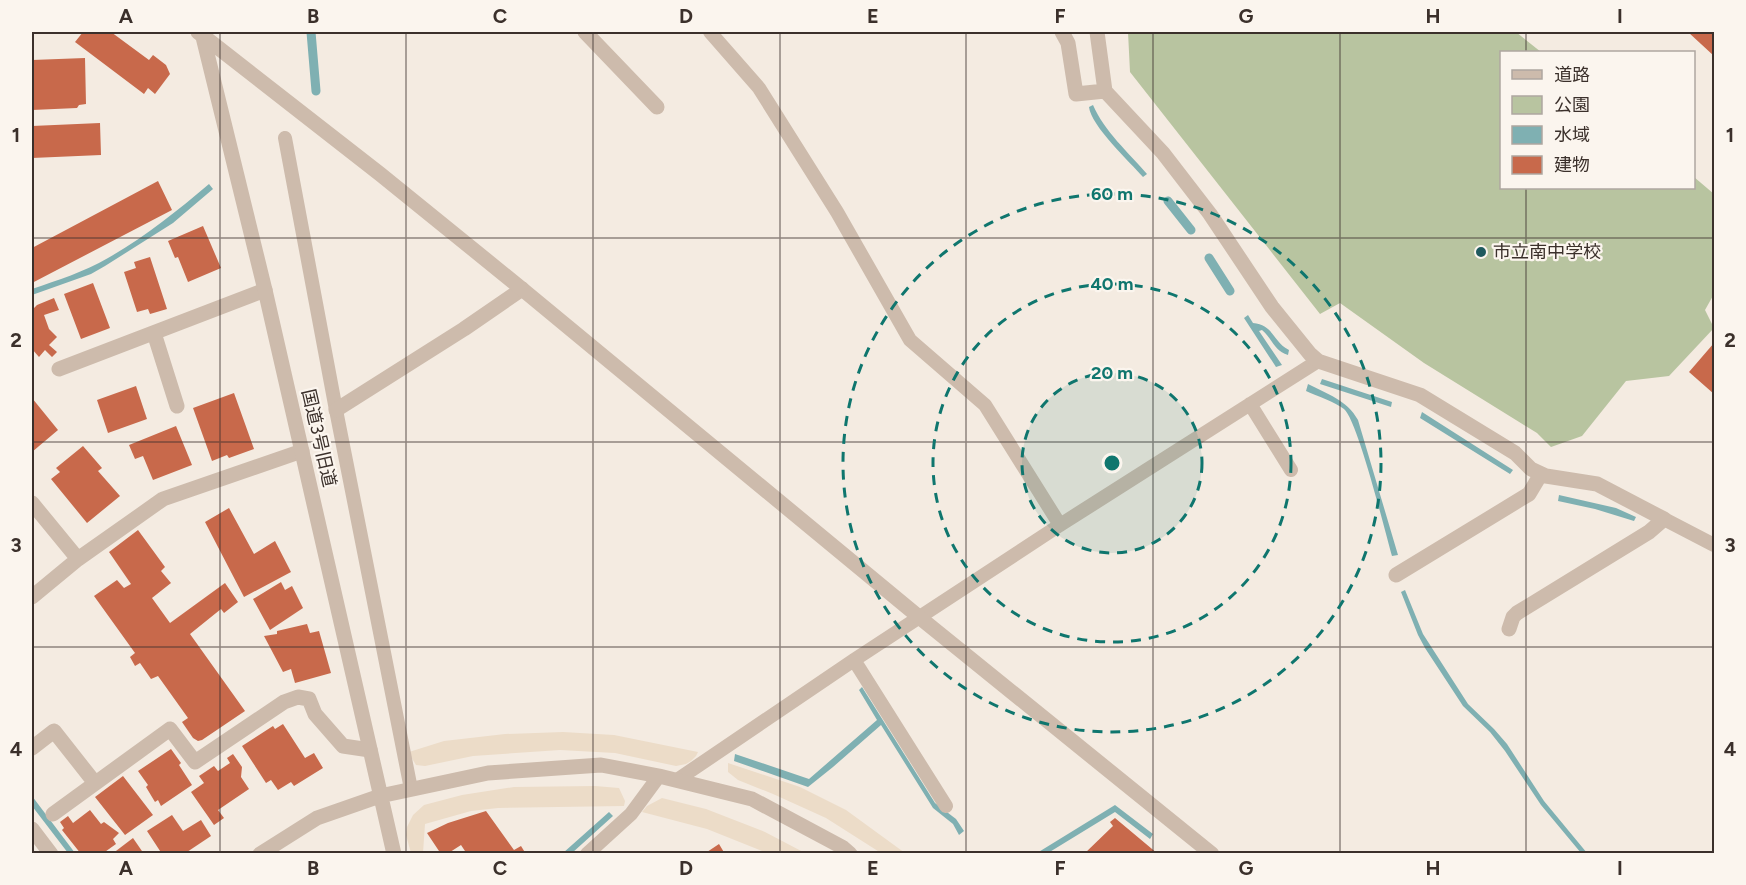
<svg xmlns="http://www.w3.org/2000/svg" width="1746" height="885" viewBox="0 0 1746 885" font-family="Figtree,'Noto Sans JP',sans-serif">
	<rect width="100%" height="100%" fill="#f4ebe1"/>
	<!-- green -->
	<path fill="#b8c4a0" d="M1128,32H1516L1541,52H1502V188H1694V177L1714,194V294L1705,310L1714,328L1669,376L1626,381L1582,436L1551,447L1537,433L1424,363L1340,303L1320,314L1130,72Z"/>
	<!-- plaza -->
	<path fill="#ecdcc8" d="M563,732L614,735L698,752L696,756L691,761L686,764L676,766L615,753L560,750L473,756L425,766L416,765L410,755L409,752L444,741L505,734Z
		M728,763L800,787L846,810L905,853H881L826,818L773,794L738,780L728,772Z
		M595,786L619,788L625,801L624,806L498,808L471,811L425,824L423,853H411L406,835L407,827L413,815L424,805L462,795L514,787Z
		M662,798L706,809L765,832L805,853H767L707,829L642,812L647,806Z"/>
	<!-- water -->
	<path fill="#7fb0b2" d="M1093,105C1104,131 1129,153 1147,174L1143,177C1130,162 1091,126 1089,107Z
		M209,184L213,189L173,223L105,266L91,274L32,295V289C58,280 84,272 108,258C145,237 177,211 209,184Z
		M1248,315L1253,323C1274,325 1273,342 1289,350L1288,355C1274,351 1272,338 1262,330L1259,331L1282,365L1276,367L1244,318Z
		M1322,379L1392,402L1391,407L1320,384Z
		M1308,384C1327,394 1347,400 1358,420L1398,555L1392,556C1385,532 1358,421 1344,409C1335,402 1317,396 1306,391Z
		M1422,412L1513,470L1510,474L1420,418Z
		M1559,495L1616,508L1636,517L1634,521L1595,509L1558,501Z
		M1405,590L1423,634L1468,704L1494,729L1507,744L1544,801L1587,853H1581L1541,805L1505,751L1490,732L1463,706L1425,648L1418,635L1401,592Z
		M862,687L935,803L956,819L964,831L959,835L953,824L933,808L881,725L833,767L808,787L734,761L735,754L809,779L877,720L859,690Z
		M32,796L75,853H68L32,806Z
		M1115,805L1153,834L1150,839L1115,812L1048,853H1037Z
		M609,812L613,816L572,853H563Z"/>
	<g fill="none" stroke-linecap="round" stroke-linejoin="round">
		<!-- stream -->
		<path stroke="#7fb0b2" stroke-width="9" d="M311,32L316,91
			M1168,201L1191,230
			M1209,258L1230,291"/>
	</g>
	<!-- building -->
	<path fill="#c8694b" d="M83,32H111L149,60L153,55L166,65L170,74L155,94L148,88L144,94L75,42Z
		M1688,32H1714V56Z
		M85,58L86,104L79,105L77,108L32,110V60Z
		M100,123L101,155L32,158V126Z
		M158,181L172,210L32,283V248Z
		M203,226L221,268L188,282L178,257L175,258L168,241Z
		M150,257L167,309L150,314L148,309L137,312L124,272L136,268L134,262Z
		M93,283L110,328L81,339L64,294Z
		M54,298L59,310L44,315L49,329L57,337L49,345L57,352L52,357L45,350L39,357L32,349V310L37,305Z
		M1714,343V394L1689,372Z
		M136,386L147,419L108,433L97,400Z
		M234,393L254,449L229,458L227,455L212,461L193,408Z
		M32,398L58,430L32,452Z
		M176,426L192,465L153,480L143,456L135,459L129,445Z
		M83,446L102,468L98,471L120,496L87,523L51,479L60,472L56,468Z
		M229,508L254,554L275,541L291,572L244,597L205,522Z
		M138,530L165,567L161,571L171,583L152,598L170,623L225,583L238,602L224,613L221,609L190,634L245,711L202,740L198,741L193,738L182,722L188,718L158,676L151,679L140,663L135,666L130,657L135,653L94,596L117,580L124,588L131,584L109,552Z
		M281,582L285,590L292,586L303,608L270,630L253,599Z
		M307,624L310,633L319,631L331,673L295,683L291,669L283,672L264,636L277,634V631Z
		M283,724L305,758L314,753L323,768L294,786L291,782L278,790L271,780L266,783L242,746L273,726L275,729Z
		M171,749L181,763L179,765L192,785L161,806L158,800L155,802L146,787L148,785L138,771Z
		M233,754L242,767L241,777L249,789L218,810L224,818L214,825L191,792L204,783L199,776L214,766L218,771L230,763L227,758Z
		M123,776L153,815L125,835L95,797Z
		M90,810L101,824L104,822L119,833L113,839L116,844L102,854H81L62,830L64,828L60,822L68,816L73,823Z
		M486,811L514,850L521,846L526,854H467L461,845L447,854H441L427,833L448,823Z
		M172,815L183,831L201,820L211,836L184,854H162L147,831Z
		M1115,818L1158,854H1084L1113,826L1110,822Z
		M133,838L144,854H112Z
		M719,844L725,854H704Z"/>
	<g fill="none" stroke-linecap="round" stroke-linejoin="round">
		<!-- service -->
		<path stroke="#cdbbac" stroke-width="14" d="M710,32L759,88L837,212L910,340L985,405L1060,525
			M285,138L336,410L411,789
			M1250,404L1291,470
			M1664,519L1714,545
			M854,660L946,806
			M677,780L854,660L1060,525L1318,361
			M587,854L631,814L659,776"/>
		<!-- minor -->
		<path stroke="#cdbbac" stroke-width="15" d="M585,32L657,107
			M1062,32L1068,43L1076,94L1105,91
			M1097,32L1105,91L1163,153L1210,214L1272,307L1310,354L1318,361L1420,395L1515,453L1531,469L1546,476L1597,484L1664,519L1649,532L1517,613L1513,617L1509,629
			M154,333L177,406
			M59,369L265,290
			M336,410L464,329L522,289
			M32,503L78,559
			M1396,575L1529,494L1541,474
			M32,597L78,559L163,499L302,451
			M32,748L54,731L95,783
			M53,814L170,729L195,762L284,702L298,697L309,699L315,714L343,746L370,750
			M32,829L51,854"/>
		<!-- tertiary -->
		<path stroke="#cdbbac" stroke-width="15" d="M198,32L380,174L522,289L919,617L1212,854
			M202,33L265,290L394,854
			M260,854L317,818L380,796L488,773L601,765L659,776L752,799L842,847L850,854"/>
	</g>
	<!-- grid -->
	<path fill="none" stroke="#3b302b" stroke-width="1.5" stroke-opacity="0.55" d="M220,32V854M406,32V854M593,32V854M780,32V854M966,32V854M1153,32V854M1340,32V854M1526,32V52M1526,188V854M32,238H1714M32,442H1714M32,647H1714"/>
	<!-- distance rings -->
	<circle cx="1112" cy="463" r="90" fill="#0f766e" fill-opacity=".12"/>
	<g fill="none" stroke="#0f766e" stroke-width="3" stroke-dasharray="10 8">
		<circle cx="1112" cy="463" r="90"/>
		<circle cx="1112" cy="463" r="179"/>
		<circle cx="1112" cy="463" r="269"/>
	</g>
	<!-- markers -->
	<circle fill="#1f5a5e" stroke="#fbf5ee" stroke-width="2" cx="1481" cy="252" r="6"/>
	<g text-anchor="middle" dominant-baseline="central" stroke-width="4.5" stroke-linejoin="round" paint-order="stroke">
		<!-- poi labels -->
		<g font-size="18" fill="#3b302b" stroke="#fbf5ee" text-anchor="start">
			<text x="1493" y="252">市立南中学校</text>
		</g>
		<!-- street labels -->
		<g font-size="18" fill="#3b302b" stroke="#fbf5ee">
			<text transform="translate(319 438) rotate(77)">国道3号旧道</text>
		</g>
	</g>
	<circle cx="1112" cy="463" r="9" fill="#0f766e" stroke="#fbf5ee" stroke-width="3"/>
	<g font-size="18" text-anchor="middle" font-weight="bold" fill="#0f766e" stroke="#fbf5ee" stroke-width="4.5" stroke-linejoin="round" paint-order="stroke">
		<text x="1112" y="200">60 m</text>
		<text x="1112" y="290">40 m</text>
		<text x="1112" y="379">20 m</text>
	</g>
	<!-- border -->
	<rect width="1746" height="885" fill="none" stroke="#fbf5ee" stroke-width="66"/>
	<!-- legend -->
	<rect x="1500" y="51" width="195" height="138" fill="#fbf5ee" stroke="#aea6a0" stroke-width="1.5"/>
	<rect x="1512" y="70" width="30" height="9" fill="#cdbbac" stroke="#aea6a0" stroke-width="1.5"/>
	<text x="1554" y="81" font-size="18" fill="#3b302b">道路</text>
	<rect x="1512" y="96" width="30" height="18" fill="#b8c4a0" stroke="#aea6a0" stroke-width="1.5"/>
	<text x="1554" y="111" font-size="18" fill="#3b302b">公園</text>
	<rect x="1512" y="126" width="30" height="18" fill="#7fb0b2" stroke="#aea6a0" stroke-width="1.5"/>
	<text x="1554" y="141" font-size="18" fill="#3b302b">水域</text>
	<rect x="1512" y="156" width="30" height="18" fill="#c8694b" stroke="#aea6a0" stroke-width="1.5"/>
	<text x="1554" y="171" font-size="18" fill="#3b302b">建物</text>
	<rect x="33" y="33" width="1680" height="819" fill="none" stroke="#3b302b" stroke-width="2"/>
	<g font-size="20" text-anchor="middle" font-weight="bold" fill="#3b302b">
		<text x="126" y="23">A</text>
		<text x="313" y="23">B</text>
		<text x="500" y="23">C</text>
		<text x="686" y="23">D</text>
		<text x="873" y="23">E</text>
		<text x="1060" y="23">F</text>
		<text x="1246" y="23">G</text>
		<text x="1433" y="23">H</text>
		<text x="1620" y="23">I</text>
		<text x="16" y="142">1</text>
		<text x="1730" y="142">1</text>
		<text x="16" y="347">2</text>
		<text x="1730" y="347">2</text>
		<text x="16" y="552">3</text>
		<text x="1730" y="552">3</text>
		<text x="16" y="756">4</text>
		<text x="1730" y="756">4</text>
		<text x="126" y="875">A</text>
		<text x="313" y="875">B</text>
		<text x="500" y="875">C</text>
		<text x="686" y="875">D</text>
		<text x="873" y="875">E</text>
		<text x="1060" y="875">F</text>
		<text x="1246" y="875">G</text>
		<text x="1433" y="875">H</text>
		<text x="1620" y="875">I</text>
	</g>
</svg>
